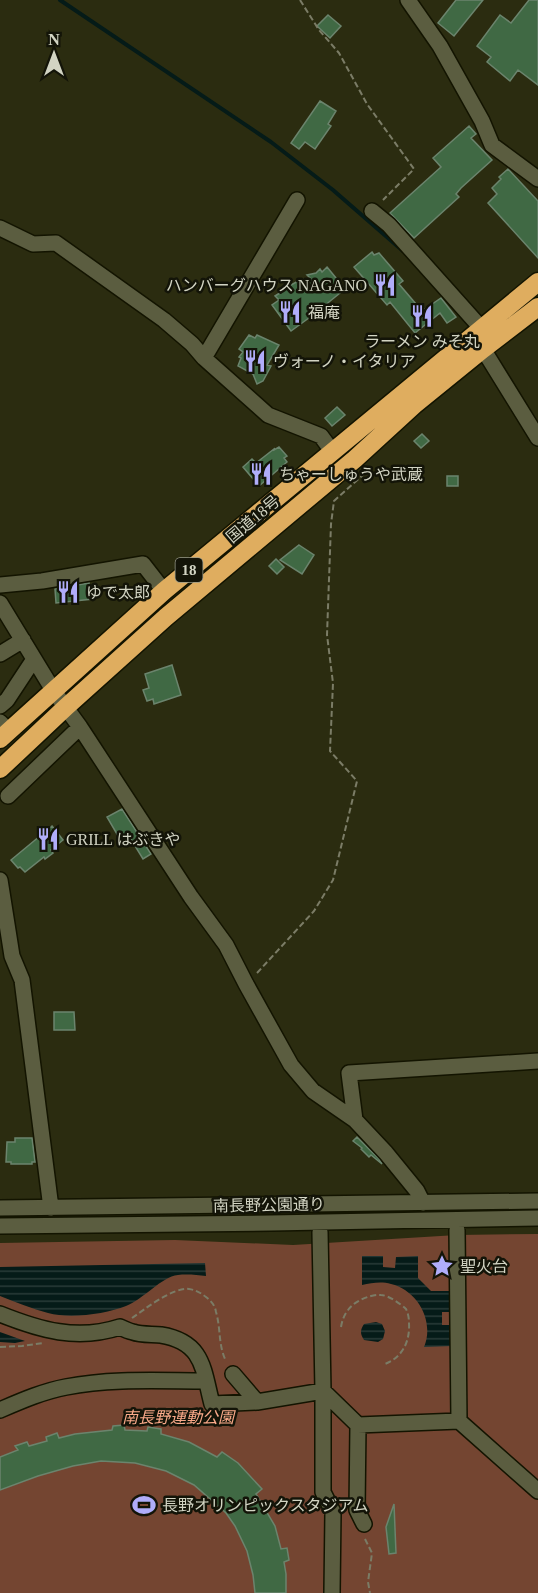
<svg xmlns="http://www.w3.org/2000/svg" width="538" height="1593" viewBox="0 0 538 1593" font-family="'Times New Roman','Noto Sans JP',serif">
	<defs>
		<pattern id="water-rules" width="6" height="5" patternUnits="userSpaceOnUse" patternTransform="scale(1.5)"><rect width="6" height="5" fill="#051b18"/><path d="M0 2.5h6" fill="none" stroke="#293b38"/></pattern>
	</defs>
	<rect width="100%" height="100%" fill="#2b2c10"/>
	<!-- park -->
	<path fill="#744531" d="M538,1234V1593H0V1243L175,1240L293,1245L457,1235Z"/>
	<!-- water -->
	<path fill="url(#water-rules)" d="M362,1256H383V1267L395,1268L396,1257L418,1256V1278L431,1291H452V1312H442V1325H453V1346L424,1347C435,1321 417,1290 391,1284C381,1281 372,1283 362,1285Z
		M205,1263L206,1276C197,1275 187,1274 178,1275C161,1277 144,1299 126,1306C106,1314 70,1319 48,1313C32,1309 16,1302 0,1296V1267Z
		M376,1322L382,1324L385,1331L383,1339L378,1342L364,1340C360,1334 360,1330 364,1324Z
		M0,1332L25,1341L15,1343L0,1342Z"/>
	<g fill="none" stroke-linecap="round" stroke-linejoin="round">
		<!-- stream -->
		<path stroke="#051b18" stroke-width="4" d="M60,0L271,142L333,190L403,251"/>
	</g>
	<!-- building -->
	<path fill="#406944" stroke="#6b846d" stroke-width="1.5" d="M456,0H483L454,36L438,23Z
		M529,0H538V85L518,70L510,81L487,62L491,57L477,46L500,15L511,23Z
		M328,15L341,26L330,38L317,26Z
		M320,101L336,111L328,124L331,126L315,149L305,142L299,149L291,143Z
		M469,126L476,134L471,138L492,160L461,188L456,194L459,197L414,238L390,213L441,167L433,158Z
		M508,169L538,201V258L488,203L497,194L492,188L501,179L499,177Z
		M372,252L374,255L379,253L403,281L399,284L422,311L441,298L456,317L447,323L440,313L415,333L390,302L387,305L354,267Z
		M327,267L345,289L313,315L291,331L272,305L279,300L275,296L283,291L282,290L300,280L310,278L307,275L316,273L320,269L322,272Z
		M249,335L255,338L257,335L279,345L267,365L271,366L263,381L257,384L253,374L238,366L241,358L239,357L243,352L239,349Z
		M337,407L345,415L332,426L325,418Z
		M422,434L429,441L421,448L414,441Z
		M279,447L287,456L284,458L287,462L259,486L243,467L252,459L256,463L274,449V450Z
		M447,476H458V486H447Z
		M299,545L314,555L302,574L280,560Z
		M276,559L284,567L277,574L269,566Z
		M89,583V588H92L93,599L56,603L55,589Z
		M172,665L181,695L154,704L153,699L147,701L143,690L149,688L145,674Z
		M122,809L151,854L143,859L129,836L121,841L107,817Z
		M52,826L63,840L51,850L53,853L45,859L44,857L25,872L20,867L18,868L11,860Z
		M54,1012H74L75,1030H54Z
		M357,1137L379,1159L382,1164L371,1155L369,1157L361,1149L362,1148L353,1141Z
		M15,1138H32L35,1162H32V1164H11V1162H6L7,1142H15Z
		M124,1425L125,1430L147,1431L148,1427L161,1429V1434L189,1442L217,1457L222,1452L238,1463L262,1489L256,1494L275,1526L281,1549L287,1548L289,1560L284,1562L286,1574V1593H255L253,1575L247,1551L235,1526L226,1513L194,1485L166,1471L135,1463L101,1461L73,1466L38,1476L0,1490V1457L18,1450L15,1446L27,1442L29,1446L47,1441L46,1437L57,1433L59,1438L75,1434L112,1430L113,1426Z
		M394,1504L396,1553L389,1554L386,1527Z"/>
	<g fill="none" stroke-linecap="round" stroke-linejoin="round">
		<!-- minor casing -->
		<g stroke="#131400" stroke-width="18">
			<path id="minor" d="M408,0L440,46L482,121L492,145L538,179
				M297,200L204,358L268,415L321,436L332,451
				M372,211L389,225L482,329
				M0,228L33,244L56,243L164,320L192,344L204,358
				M483,349L538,438
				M0,585L42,581L143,564L164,591
				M0,603L53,690L80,727L191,897L226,945L246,984L291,1065L313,1091L355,1120L386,1153L417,1191L423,1203
				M0,654L23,640
				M0,706L7,700L34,659
				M0,722L9,731
				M8,796L80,727
				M0,880L12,956L22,980L51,1208
				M355,1120L349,1073L538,1061
				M0,1208L538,1201
				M0,1226L271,1223L538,1218
				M0,1314C40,1330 77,1341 120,1327C124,1329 128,1331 133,1332C141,1335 152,1334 161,1335C204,1342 203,1370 212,1404L257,1402L323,1391L320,1232
				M233,1374L257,1402
				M0,1410C21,1401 44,1391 66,1387C112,1378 160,1381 206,1381
				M459,1421L538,1491
				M364,1524L357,1510L358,1425L459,1421L457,1230
				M332,1593L333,1512L323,1492V1391L358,1425"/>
		</g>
		<!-- highway casing -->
		<g stroke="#131400" stroke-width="21">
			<path id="highway" d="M0,739L164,591L538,282
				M0,769L66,707L166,617L355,459L414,405L483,349L538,307"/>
		</g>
		<!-- path -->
		<path stroke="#7b7c66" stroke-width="2" stroke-dasharray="6 3" stroke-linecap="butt" d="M300,0L319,30L339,53L367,104L414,169L383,200
			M257,973L314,911L333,880L357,781L330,751L333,683L327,635L331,524L334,501L364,474L362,472
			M132,1318C145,1309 173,1287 189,1289C196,1290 201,1293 206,1297C211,1301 215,1305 216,1312C221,1329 218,1345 226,1361
			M341,1327C342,1321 344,1315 348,1310C354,1301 371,1294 381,1295C388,1295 401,1304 406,1309C408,1313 409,1318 409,1323C410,1341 403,1357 385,1364
			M0,1347L22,1346L43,1343
			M365,1539L372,1553L368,1582L370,1593"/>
		<!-- minor -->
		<use href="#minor" stroke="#5b5d40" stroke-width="15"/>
		<!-- highway -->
		<use href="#highway" stroke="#dfad5f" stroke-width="18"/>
	</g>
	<!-- icons -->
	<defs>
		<g id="restaurant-bare" transform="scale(1.8)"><path d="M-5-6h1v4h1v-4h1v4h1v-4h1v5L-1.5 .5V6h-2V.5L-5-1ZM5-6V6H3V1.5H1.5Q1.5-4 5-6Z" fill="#b0adfa" stroke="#131408" stroke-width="2.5" paint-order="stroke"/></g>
		<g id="sight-bare" transform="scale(1.8)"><path d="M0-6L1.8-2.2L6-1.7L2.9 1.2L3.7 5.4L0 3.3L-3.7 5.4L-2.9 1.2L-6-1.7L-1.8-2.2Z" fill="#b0adfa" stroke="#131408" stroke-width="2.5" paint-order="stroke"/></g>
		<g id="stadium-bare" transform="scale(1.8)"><path d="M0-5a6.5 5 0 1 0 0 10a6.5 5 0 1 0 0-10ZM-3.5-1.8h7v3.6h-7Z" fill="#b0adfa" stroke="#131408" stroke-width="2.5" paint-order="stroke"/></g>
	</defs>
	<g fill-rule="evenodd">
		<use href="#restaurant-bare" x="385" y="285"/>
		<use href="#restaurant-bare" x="290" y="312"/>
		<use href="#restaurant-bare" x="422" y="316"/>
		<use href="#restaurant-bare" x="255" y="361"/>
		<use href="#restaurant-bare" x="261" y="474"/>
		<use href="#restaurant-bare" x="68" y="592"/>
		<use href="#restaurant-bare" x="48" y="839"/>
		<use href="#sight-bare" x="442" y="1266"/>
		<use href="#stadium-bare" x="144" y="1505"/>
	</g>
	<g text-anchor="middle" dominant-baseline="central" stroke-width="5" stroke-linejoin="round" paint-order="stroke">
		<!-- shield labels -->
		<rect fill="#131408" stroke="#999a8b" stroke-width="1.5" x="175.5" y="558" width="27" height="24" rx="4.5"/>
		<g font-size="15" font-weight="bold" fill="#d2d4c3">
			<text x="189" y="570">18</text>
		</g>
		<!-- poi labels -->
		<g font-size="16" fill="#d2d4c3" stroke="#131408" text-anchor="start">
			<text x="367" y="285" text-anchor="end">ハンバーグハウス NAGANO</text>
			<text x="308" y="312">福庵</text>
			<text x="422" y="341" text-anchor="middle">ラーメン みそ丸</text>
			<text x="273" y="361">ヴォーノ・イタリア</text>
			<text x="279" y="474">ちゃーしゅうや武蔵</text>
			<text x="86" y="592">ゆで太郎</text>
			<text x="66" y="839">GRILL はぶきや</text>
			<text x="460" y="1266">聖火台</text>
			<text x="162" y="1505">長野オリンピックスタジアム</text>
		</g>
		<!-- street labels -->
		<g font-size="16" fill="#d2d4c3" stroke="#131408">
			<text transform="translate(253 519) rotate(-40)">国道18号</text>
			<text transform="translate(269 1205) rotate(-1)">南長野公園通り</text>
		</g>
		<!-- park labels -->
		<g font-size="16" font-style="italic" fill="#faaa8a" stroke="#131408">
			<text x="178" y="1417">南長野運動公園</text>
		</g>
	</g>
	<!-- north arrow -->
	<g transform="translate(54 54)" stroke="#131408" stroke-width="4.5" paint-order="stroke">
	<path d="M0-4.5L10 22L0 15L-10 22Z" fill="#d2d4c3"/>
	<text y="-9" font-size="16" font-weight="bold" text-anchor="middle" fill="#d2d4c3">N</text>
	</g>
</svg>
